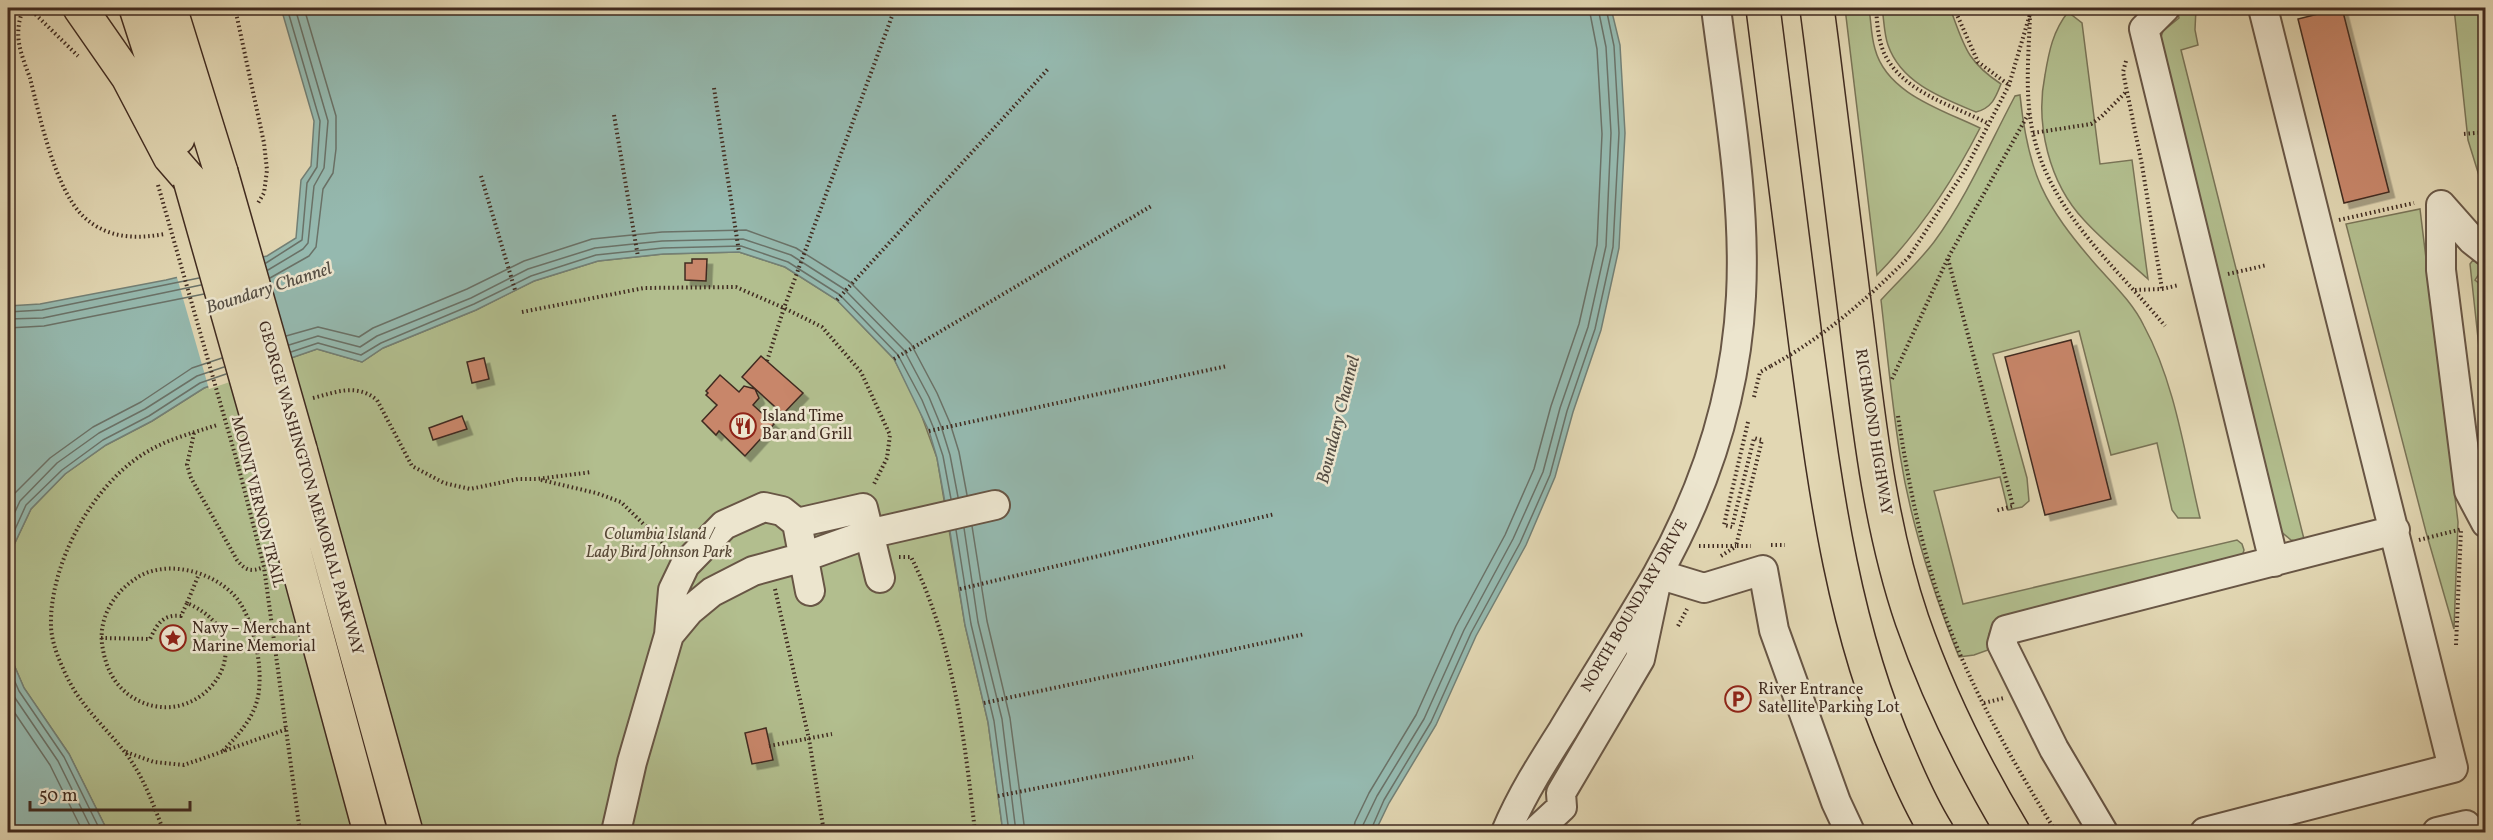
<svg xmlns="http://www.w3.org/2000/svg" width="2493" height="840" viewBox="0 0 2493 840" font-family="Vollkorn,serif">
	<defs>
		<filter id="shadow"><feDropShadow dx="5.5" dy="5.5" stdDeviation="0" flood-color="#0004"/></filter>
	</defs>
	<rect width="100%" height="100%" fill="#e2d7b3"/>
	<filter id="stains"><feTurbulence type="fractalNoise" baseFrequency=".00333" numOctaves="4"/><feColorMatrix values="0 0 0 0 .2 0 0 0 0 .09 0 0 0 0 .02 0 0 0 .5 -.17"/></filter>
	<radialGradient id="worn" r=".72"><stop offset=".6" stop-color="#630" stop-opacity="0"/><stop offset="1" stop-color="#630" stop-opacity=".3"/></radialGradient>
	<!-- green -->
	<path fill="#b2be8e" stroke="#797457" stroke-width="1.5" d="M1845,8H1869C1871,21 1871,36 1875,49C1887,94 1943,110 1980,128C1952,183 1920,231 1877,275Z
		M1882,8H1950C1964,45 1966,61 2001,84C1996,97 1992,108 1976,112C1942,98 1901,83 1888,45C1884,34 1884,19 1882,8Z
		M2177,8H2196L2195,30L2198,45L2181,50L2305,543L2291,540L2279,530L2158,46L2163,31L2179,18Z
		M2454,8H2485V195L2468,140Z
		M2068,12L2082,23L2100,164L2132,160L2148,279C2127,260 2103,241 2084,220C2049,183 2035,124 2045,75C2049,51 2053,31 2068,12Z
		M2020,95C2028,174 2044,205 2096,265C2113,284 2133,303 2144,326C2175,383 2185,455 2200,518H2178L2172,510L2157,443L2111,455L2079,331L1993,354L2027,478L2029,501L2022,507L2008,510L2000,477L1934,491L1963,604L2237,540L2242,544L2244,550L2242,557L1997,620L1989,634L1988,650L1974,655L1959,657C1933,592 1911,525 1900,455C1892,404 1887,352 1881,300C1898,281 1918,263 1934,242C1967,197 1989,145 2015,96Z
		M2420,209L2458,522L2454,629L2426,532L2346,224Z
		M739,252L785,267L837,300L894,359L917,403L937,458L965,625L988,722L1003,832H108L69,754L24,688L8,651V569L12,549L31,509L65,474L106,445L152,421L204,388L317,349L362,362L383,348L476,310L534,281L598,261L663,254Z
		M2473,260L2483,268L2475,280L2485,288V403L2470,264Z
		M2485,438V484L2481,499L2474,440Z"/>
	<!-- water -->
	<path fill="#95b9af" stroke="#738076" stroke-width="1.5" d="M281,8H1611L1620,45L1625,133L1619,248L1601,330L1573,412L1555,477L1526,545L1476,636L1436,725L1389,803L1375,832H1003L988,722L965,625L948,519L937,458L929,431L894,359L837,300L785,267L739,252L663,254L598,261L534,281L476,310L383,348L362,362L317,349L204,388L152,421L106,445L65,474L31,509L12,549L8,569V306L40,304L166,280L267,256L296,238L301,180L311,166L314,121Z
		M8,651L24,688L69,754L108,832H8Z"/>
	<!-- pier -->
	<path fill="#e2d7b3" d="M259,255L289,362L209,389L176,274Z"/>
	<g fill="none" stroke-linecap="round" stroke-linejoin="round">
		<!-- shore -->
		<path stroke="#6a7268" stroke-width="1.5" d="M266,263L302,240L307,183L317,167L320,121L287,8
			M268,270L303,249L308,243L314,186L324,168L328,121L295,8
			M270,278L309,256L316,247L323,189L333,173L336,149V116L304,8
			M8,312L42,310L199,278
			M8,319L43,318L201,285
			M8,328L44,326L204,294
			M286,336L318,327L359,337L373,328L467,289L524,261L592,239L662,232L746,230L796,248L850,282L911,344L937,393L950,423L959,452L967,495
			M289,345L318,336L360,347L377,336L471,298L528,269L595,248L662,241L743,239L791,255L844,289L904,350L929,397L941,426L950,455L958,497
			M291,352L318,343L361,355L381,343L474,304L531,276L596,255L663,248L741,246L788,262L840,295L898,355L922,400L934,429L943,456L951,499
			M8,505L14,494L50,458L93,427L141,402L192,368L222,358
			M972,526L987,621L1010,718L1025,832
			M8,527L20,501L57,463L99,433L145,409L197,376L224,367
			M964,528L978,622L1002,719L1016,832
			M956,530L971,624L994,721L1009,832
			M8,545L26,505L62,470L103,440L149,416L200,383L226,374
			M8,666L19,691L64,757L101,832
			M8,684L13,695L58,761L93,832
			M8,703L50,765L83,832
			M1353,832L1355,822L1369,793L1416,715L1456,626L1505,535L1534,469L1551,406L1579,324L1597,245L1602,134L1597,49L1589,8
			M1362,832L1363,825L1377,796L1424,719L1464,630L1513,539L1543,472L1560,408L1588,327L1606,246L1611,133L1606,47L1598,8
			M1370,832L1384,800L1431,722L1471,633L1520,543L1550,475L1567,411L1595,329L1613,247L1619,133L1614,46L1606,8"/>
	</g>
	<!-- building -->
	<path fill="#c8866a" stroke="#402b20" stroke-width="1.5" filter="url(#shadow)" d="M2342,8L2389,192L2344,203L2298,19Z
		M692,259H707L706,281L685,280V263H692Z
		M2071,340L2111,499L2045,515L2005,357Z
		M761,356L803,393L783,414L742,377Z
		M484,358L489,379L472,383L467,362Z
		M720,375L739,392L744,386L755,389L759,398L753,405L774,424L745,456L719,431L716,435L702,421L717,405L706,395L708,393L706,391Z
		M462,416L467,429L433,440L429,428Z
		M766,728L773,760L752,764L745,733Z"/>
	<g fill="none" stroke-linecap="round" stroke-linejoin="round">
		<!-- minor casing -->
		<g stroke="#685645" stroke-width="32">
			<path id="minor" d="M2165,8L2144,29L2274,562
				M2441,205V270L2469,491L2486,523
				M2441,205L2472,240L2486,251
				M797,523L863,508L880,578
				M669,635L689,611L712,592L753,571L804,557L868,534L995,505
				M616,832L632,762L669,635L673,590L685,565L724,525L764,507L782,511L797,523L810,591
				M1506,832C1521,796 1542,763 1563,730C1594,678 1627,627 1657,575C1706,488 1736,396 1741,296C1746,200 1728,103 1716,8
				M1535,832L1562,807L1561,793L1640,659L1658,574L1704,588L1763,570L1774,630L1836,802L1850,832
				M2103,832L2054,749L2002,644L2006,630L2395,530
				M2205,832L2453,768L2263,8
				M2437,832L2466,825"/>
		</g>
		<!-- highway casing -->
		<g stroke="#402b20" stroke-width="36">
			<path id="highway" d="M80,8L128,77L170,157L190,180
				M136,8L178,138
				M170,8L221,172
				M1763,8C1777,120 1792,233 1806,345C1825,485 1842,625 1899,755C1910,781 1922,808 1937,832
				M1817,8C1831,114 1844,220 1857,327C1869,425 1880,526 1912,620C1938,695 1973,765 2013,832
				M300,449L406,832
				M268,455L370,832"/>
		</g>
		<!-- path -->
		<path stroke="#402b20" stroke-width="4" stroke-dasharray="1.5 3" stroke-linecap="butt" d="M24,8C19,18 17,31 19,43C21,55 26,67 30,78C40,117 55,190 84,217C108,239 136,239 165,234
			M29,8L78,56
			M235,8L264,143L267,170L264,193L258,203
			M1618,8H1625
			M1876,8C1877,22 1878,39 1884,53C1903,93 1953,105 1989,124
			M1954,8L1978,62L2009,85
			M2030,14C2029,50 2025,87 2031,123C2045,208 2113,263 2165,326
			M2126,61L2123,72L2142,165L2162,289
			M714,88L739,252
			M614,115L638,257
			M2033,133L2091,124L2101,117L2127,91
			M2464,134L2486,132
			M481,176L515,290
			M2339,220L2414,203
			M1909,257L1965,170L2009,85L2030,14L2044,8
			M1948,259L2013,506L1995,511
			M2228,274L2267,265
			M2135,290L2162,289L2179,285
			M837,300L1048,69
			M522,312L644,288L736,287L784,308L822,327L861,372L890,435L887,458L873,486
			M894,359L1153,205
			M767,361L784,308L895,8
			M1892,379L1948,258L2030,111
			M1754,397L1760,372L1771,366
			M313,398C337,392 356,383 377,400L412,466L444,483L470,489L518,479H537L592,472
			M1898,416C1908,480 1920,542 1941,604C1967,683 2013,762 2056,832
			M1748,422L1724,525L1732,527L1754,438L1762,440L1736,546H1751
			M929,431L1227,366
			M194,433L187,465L191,478L237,560C246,571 251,572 264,567
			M238,465L264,567L300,832
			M541,480L596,493L621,502L668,548
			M2419,540L2462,529
			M1771,545H1785
			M1699,546H1736
			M1721,556L1735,547
			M899,557H911C953,640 965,741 975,832
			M775,589L809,739L824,832
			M960,589L1275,514
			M187,603L199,574
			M1678,626L1687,609
			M101,638L150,639C157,624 163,614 181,616L187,603C274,641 196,742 129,695C112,682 105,665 102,644C99,617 114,593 135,579C164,559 208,570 232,593C254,614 265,672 257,701C251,722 236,737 221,753
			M2456,645L2461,530
			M984,703L1305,634
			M1984,703L2004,698
			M769,746L832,734
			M126,752L154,762L184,765L287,729
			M998,796L1193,757
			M164,832C153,804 143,775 124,751C104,726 80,705 66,675C59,660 52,644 51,627C49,565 92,485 145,453C167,439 193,433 217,425"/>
		<!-- minor -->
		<use href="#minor" stroke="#ece5ce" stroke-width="28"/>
		<!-- highway -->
		<use href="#highway" stroke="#e2d7b3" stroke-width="33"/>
		<!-- highway-bridge casing -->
		<g stroke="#402b20" stroke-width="36" stroke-linecap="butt">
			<path id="highway-bridge" d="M221,172L300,449
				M190,180L268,455"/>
		</g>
		<!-- path-bridge -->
		<path stroke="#402b20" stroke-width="4" stroke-dasharray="1.5 3" stroke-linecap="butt" d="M158,185L238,465
			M1771,366C1824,337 1867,299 1909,257"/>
		<!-- highway-bridge -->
		<use href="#highway-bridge" stroke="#e2d7b3" stroke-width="33"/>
	</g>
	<!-- icons -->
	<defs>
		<g id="restaurant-ring" transform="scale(1.35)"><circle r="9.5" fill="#ece5ce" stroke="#8f2418" stroke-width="1.5"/><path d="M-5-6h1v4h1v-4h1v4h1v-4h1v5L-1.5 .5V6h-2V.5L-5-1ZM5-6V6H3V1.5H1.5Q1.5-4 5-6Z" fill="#8f2418"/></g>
		<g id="sight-ring" transform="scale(1.35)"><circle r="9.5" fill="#ece5ce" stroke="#8f2418" stroke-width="1.5"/><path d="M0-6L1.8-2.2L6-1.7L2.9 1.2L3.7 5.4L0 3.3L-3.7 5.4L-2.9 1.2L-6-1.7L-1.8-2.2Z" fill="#8f2418"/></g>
		<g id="parking-ring" transform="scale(1.35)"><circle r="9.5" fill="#ece5ce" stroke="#8f2418" stroke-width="1.5"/><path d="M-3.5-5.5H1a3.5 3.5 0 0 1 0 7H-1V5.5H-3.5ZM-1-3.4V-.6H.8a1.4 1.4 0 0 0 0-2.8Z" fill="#8f2418"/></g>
	</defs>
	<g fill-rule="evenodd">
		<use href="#restaurant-ring" x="743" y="426"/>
		<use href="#sight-ring" x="173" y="638"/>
		<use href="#parking-ring" x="1738" y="699"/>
	</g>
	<g text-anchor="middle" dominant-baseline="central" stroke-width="5" stroke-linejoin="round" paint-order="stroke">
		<!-- poi labels -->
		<g font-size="16" fill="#402b20" stroke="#ece5ce" text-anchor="start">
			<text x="762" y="417">Island Time<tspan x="762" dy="18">Bar and Grill</tspan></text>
			<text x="192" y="629">Navy – Merchant<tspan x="192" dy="18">Marine Memorial</tspan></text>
			<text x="1758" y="690">River Entrance<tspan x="1758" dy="18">Satellite Parking Lot</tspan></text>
		</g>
		<!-- street labels -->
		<g font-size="16" fill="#402b20" stroke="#ece5ce">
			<text transform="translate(1873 432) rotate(81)">RICHMOND HIGHWAY</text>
			<text transform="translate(310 488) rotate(74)">GEORGE WASHINGTON MEMORIAL PARKWAY</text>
			<text transform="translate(257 502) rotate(76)">MOUNT VERNON TRAIL</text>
			<text transform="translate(1635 606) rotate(-60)">NORTH BOUNDARY DRIVE</text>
		</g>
		<!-- park labels -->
		<g font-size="16" font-style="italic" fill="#574836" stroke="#ece5ce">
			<text x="659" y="535">Columbia Island /<tspan x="659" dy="18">Lady Bird Johnson Park</tspan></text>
		</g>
		<!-- water labels -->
		<g font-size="18" font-style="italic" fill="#554e44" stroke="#ece5ce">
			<text transform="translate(269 289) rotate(-18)">Boundary Channel</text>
			<text transform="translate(1339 420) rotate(-76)">Boundary Channel</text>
		</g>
	</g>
	<!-- margin -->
	<rect width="2493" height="840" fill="none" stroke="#e2d7b3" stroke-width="30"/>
	<rect x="9" y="9" width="2475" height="822" fill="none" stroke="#402b20" stroke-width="3"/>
	<rect x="15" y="15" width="2463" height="810" fill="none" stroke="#402b20" stroke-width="1.5"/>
	<!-- scale -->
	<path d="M30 801v9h160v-9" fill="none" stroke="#402b20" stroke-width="3"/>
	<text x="39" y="801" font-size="18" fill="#402b20" stroke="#ece5ce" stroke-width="4.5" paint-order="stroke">50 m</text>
	<rect width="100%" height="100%" filter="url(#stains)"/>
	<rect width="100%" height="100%" fill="url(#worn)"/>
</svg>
